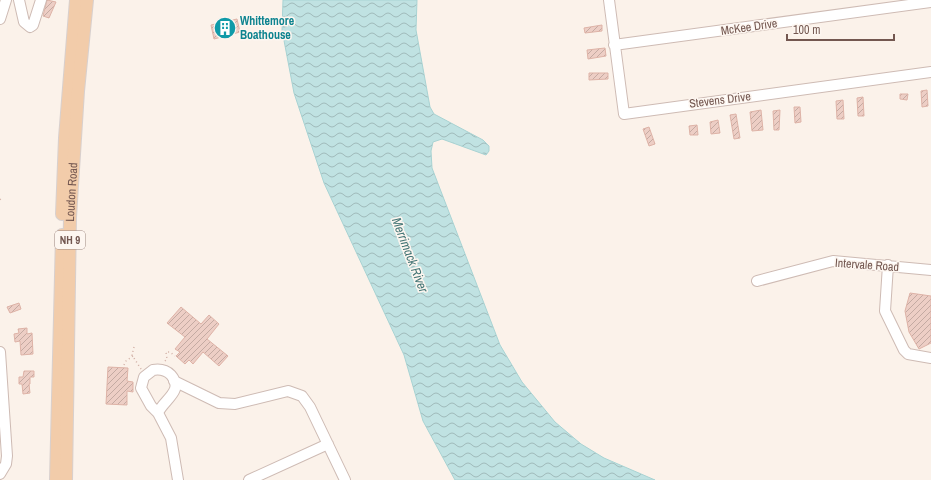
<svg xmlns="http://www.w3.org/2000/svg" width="931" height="480" viewBox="0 0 931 480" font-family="'Archivo Narrow',sans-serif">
	<defs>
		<pattern id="water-waves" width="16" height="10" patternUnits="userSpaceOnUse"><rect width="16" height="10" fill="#c0e2e2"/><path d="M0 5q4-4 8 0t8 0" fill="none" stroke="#a0baba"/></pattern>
		<pattern id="building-hatch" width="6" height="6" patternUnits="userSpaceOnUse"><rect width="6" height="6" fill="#edcec5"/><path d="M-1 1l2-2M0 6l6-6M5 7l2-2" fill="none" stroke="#c4aaa2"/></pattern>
	</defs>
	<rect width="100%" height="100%" fill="#fbf2ea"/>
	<!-- water -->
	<path fill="url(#water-waves)" stroke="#a8d3d3" d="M283,0H417L416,30L430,107L434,114L483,140L489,146V151L486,155L442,139L433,142L431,151L432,168L500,345L522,382L555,422L581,444L604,458L655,480H455L423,421L404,355L324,183L294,93L282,30Z"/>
	<!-- building -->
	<path fill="url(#building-hatch)" stroke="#deb3a7" d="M47,0L56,2L49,18L43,16Z
		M237,19L240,32L214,39L211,25Z
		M602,25V31L585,33L584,28Z
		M605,48L606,56L588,59L587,50Z
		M589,73H608V79L589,80Z
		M927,90L928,106L922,107L921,91Z
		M900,94H908L907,100L900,99Z
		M863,97L864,116H858L857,98Z
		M843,100L844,119H837L836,101Z
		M794,107H800L801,122L795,123Z
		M761,110L763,130L752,131L750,112Z
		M780,110L779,130H774L773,111Z
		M736,114L740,138L734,139L730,115Z
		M718,120L720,133L711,134L710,122Z
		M697,125L698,135H690L689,126Z
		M649,127L655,144L649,146L643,129Z
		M910,293L931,296V343L919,349L909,332L905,311Z
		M19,303L21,309L10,313L7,307Z
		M181,307L201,324L209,315L219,324L207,339L228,356L219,366L203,352L193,364L189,360L185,364L176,356L180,352L175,349L185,337L167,323Z
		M27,328V334L32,333L33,354L21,355L20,341L15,342L14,334L19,333L18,329Z
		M108,367L128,368L127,381L133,382V392L127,391V405L106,404Z
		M24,371H34V377H30V384H29L30,393L23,394L22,384H19V377H23Z"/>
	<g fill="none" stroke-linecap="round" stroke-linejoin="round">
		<!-- minor casing -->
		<g stroke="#cebbb4" stroke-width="12">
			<path id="minor" d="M19,0L24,22L30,27L33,25L41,0
				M609,0L624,114L931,72
				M0,19L6,0
				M614,45L931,2
				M888,265L885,311L904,350L908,354L931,358
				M757,281L833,261L931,270
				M0,352L7,456L6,464L0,474
				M153,370C159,369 166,370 171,375C185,391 163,400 158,413L151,406L141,388L144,377Z
				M174,381L219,403L235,404L288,391L302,396L310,407L345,480
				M158,413L171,438L178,480
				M249,480L328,444"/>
		</g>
		<!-- major casing -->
		<g stroke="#d8d0ce" stroke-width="14">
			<g id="major">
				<path d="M62,214L65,138L76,0"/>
				<path d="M56,480L62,235"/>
				<path id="s1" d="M66,480L70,217L78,91L87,0"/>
			</g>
		</g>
		<!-- path -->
		<path stroke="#d2b1a7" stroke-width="1.5" stroke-dasharray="1 3" stroke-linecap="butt" d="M0,199L2,201
			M134,347L132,355L141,369
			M165,361L167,359L166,352H170L175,356
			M124,365L126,361L133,356"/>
		<!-- minor -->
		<use href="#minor" stroke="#fff" stroke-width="10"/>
		<!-- major -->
		<use href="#major" stroke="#f2ccaa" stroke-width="12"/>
	</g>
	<!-- icons -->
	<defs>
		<g id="building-disc" transform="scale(1.15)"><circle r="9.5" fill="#0f9aa8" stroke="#fdf6f0"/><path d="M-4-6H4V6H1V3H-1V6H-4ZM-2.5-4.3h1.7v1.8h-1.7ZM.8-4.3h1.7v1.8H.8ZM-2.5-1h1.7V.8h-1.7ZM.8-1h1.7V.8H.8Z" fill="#fff"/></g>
	</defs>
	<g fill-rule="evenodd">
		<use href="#building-disc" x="225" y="28"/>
	</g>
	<g text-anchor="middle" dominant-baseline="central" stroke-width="3" stroke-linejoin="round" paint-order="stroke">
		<!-- shield labels -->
		<rect fill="#fdf6f0" stroke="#9c8780" stroke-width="1" x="55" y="231" width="30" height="18" rx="3"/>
		<g font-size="11" font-weight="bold" fill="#735750">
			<text x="70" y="240">NH 9</text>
		</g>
		<!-- culture labels -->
		<g font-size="12" font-weight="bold" fill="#0d838f" stroke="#fdf6f0" text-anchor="start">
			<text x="240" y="21">Whittemore<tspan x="240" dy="14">Boathouse</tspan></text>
		</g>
		<!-- street labels -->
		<g font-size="12" fill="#735750" stroke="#fdf6f0">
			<text transform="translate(749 27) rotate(-8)">McKee Drive</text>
			<text transform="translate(720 100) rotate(-7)">Stevens Drive</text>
			<text stroke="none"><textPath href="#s1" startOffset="288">Loudon Road</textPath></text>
			<text transform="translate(867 265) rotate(4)">Intervale Road</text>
		</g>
		<!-- water labels -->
		<g font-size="13" font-style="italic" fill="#457676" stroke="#fdf6f0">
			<text transform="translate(410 255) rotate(69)">Merrimack River</text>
		</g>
	</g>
	<!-- scale -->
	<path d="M787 34v6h107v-6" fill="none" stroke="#735750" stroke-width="2"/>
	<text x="793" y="34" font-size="12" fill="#735750" stroke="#fdf6f0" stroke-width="3" paint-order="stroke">100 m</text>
</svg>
